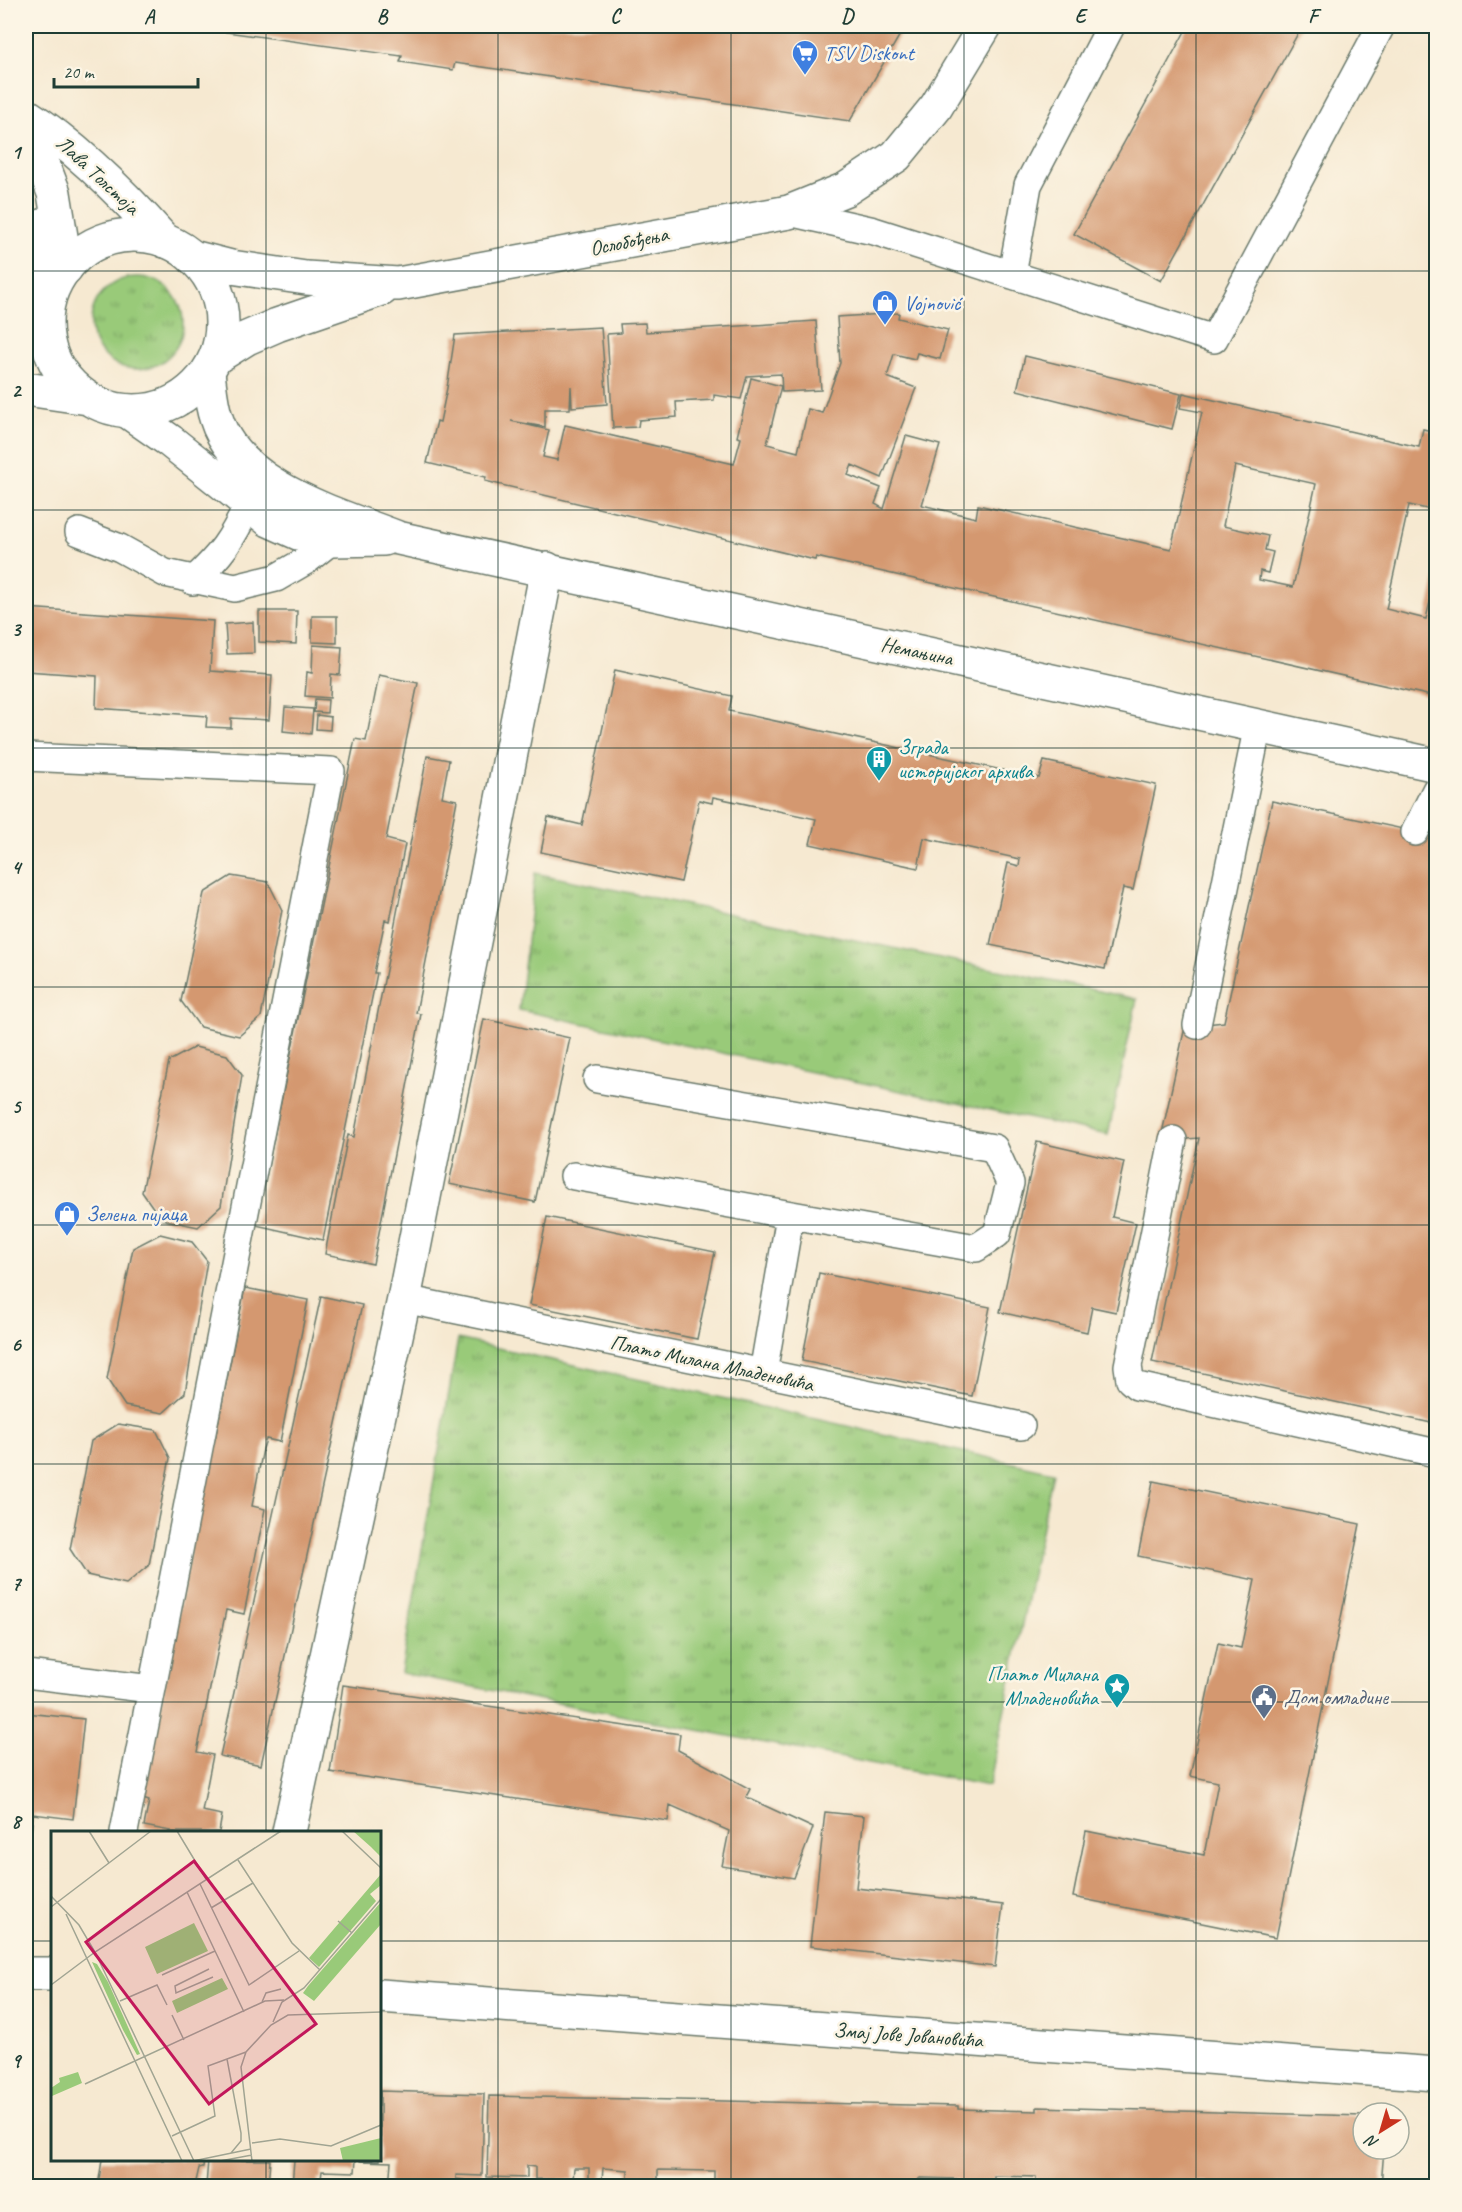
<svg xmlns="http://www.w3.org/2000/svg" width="1462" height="2212" viewBox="0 0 1462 2212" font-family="Caveat,sans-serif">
	<defs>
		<pattern id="grass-tufts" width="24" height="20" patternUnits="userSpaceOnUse" patternTransform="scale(1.5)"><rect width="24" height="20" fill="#99ca79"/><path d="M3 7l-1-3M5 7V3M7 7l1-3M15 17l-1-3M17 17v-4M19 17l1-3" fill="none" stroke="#7ca564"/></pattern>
	</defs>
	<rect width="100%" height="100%" fill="#fcf5e5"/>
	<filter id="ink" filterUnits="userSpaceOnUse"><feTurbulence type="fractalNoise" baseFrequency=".0167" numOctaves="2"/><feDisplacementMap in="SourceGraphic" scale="12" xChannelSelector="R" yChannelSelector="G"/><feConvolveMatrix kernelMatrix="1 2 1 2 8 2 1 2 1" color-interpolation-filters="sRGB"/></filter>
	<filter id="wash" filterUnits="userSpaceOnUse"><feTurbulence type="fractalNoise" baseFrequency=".008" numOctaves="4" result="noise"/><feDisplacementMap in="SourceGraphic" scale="24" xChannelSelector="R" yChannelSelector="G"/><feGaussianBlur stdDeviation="1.35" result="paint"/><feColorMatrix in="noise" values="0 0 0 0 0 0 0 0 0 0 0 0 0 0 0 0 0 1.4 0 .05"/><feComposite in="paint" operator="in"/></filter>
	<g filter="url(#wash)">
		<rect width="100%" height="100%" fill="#f6e9d1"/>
		<!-- grass -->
		<path fill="url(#grass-tufts)" stroke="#5c8456" stroke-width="1.5" d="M91 323a46 46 0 1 1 92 0a46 46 0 1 1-92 0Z
			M535,873L1137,999L1108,1135L519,1010Z
			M458,1339L1053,1472L989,1786L401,1673Z"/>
		<g id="blocks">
			<!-- building -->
			<path fill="#d4986f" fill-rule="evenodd" d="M183,26H746L801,34L806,26H905L850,121L455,63L453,70L400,62L402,56Z
				M1188,26H1302L1161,281L1074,234Z
				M899,313L898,318L948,330L940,359L917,353L915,359L894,354L887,377L916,388L882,478L852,465L848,475L881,488L875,504L884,509L906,436L940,445L922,505L976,518L978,505L1171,549L1202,412L1180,408L1183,393L1419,447L1423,429L1436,432V511L1409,505L1386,609L1426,619L1436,576V697L870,569L816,557L815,560L485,481L486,477L427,463L437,421L440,422L447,388L455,335L601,327L607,404L572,407L571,386L570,409H545V427L511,421L549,430L543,457L557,460L565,425L734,464L741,438L737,437L751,378L781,386L767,444L798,452L808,409L822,413L840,363L837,317ZM1235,466L1316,484L1293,587L1259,580L1260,571L1268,573L1273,552L1265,550L1268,536L1223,526Z
				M816,321L821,390L782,392L781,374L747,376L741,399L714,395V400L676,402L677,417L639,420L638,427L613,428L607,334L621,333L620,324L645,323L646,332Z
				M1025,356L1181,394L1172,429L1017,390Z
				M26,608L213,621L210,671L272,675L269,720L231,718V728L206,727L207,716L96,708L97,676L26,671Z
				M259,611H297L296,644L259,642Z
				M312,616H337V643L312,642Z
				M253,622L254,653L227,654L225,624Z
				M313,645L342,647L340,675L331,674L330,698L305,696L307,672L312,673Z
				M615,670L732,696L729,711L1039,778L1044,761L1156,785L1133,890L1123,888L1105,969L990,945L1008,863L1019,866L1020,859L924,838L918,868L810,844L816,819L713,797L712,803L699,800L681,882L541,852L548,817L582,825Z
				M379,675L418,683L386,839L405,844L390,921L385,920L374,973H377L323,1240L256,1225L355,739L366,741Z
				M315,699L328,700L327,713L314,712Z
				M285,707L313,709L311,734L283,731Z
				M317,715L331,717L330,730L316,729Z
				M427,756L449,760L442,797L457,800L416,1013L421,1014L373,1264L325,1254L348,1135L354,1137Z
				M1272,801L1436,836V1424L1152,1362L1199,1138L1173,1140L1161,1138L1186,1022L1197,1025L1224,1022Z
				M231,876L268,882L282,910L261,1017L239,1036L200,1027L181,1001L204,893Z
				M484,1019L570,1038L535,1202L449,1184Z
				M195,1047L227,1055L242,1075L221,1206L198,1227L161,1219L142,1192L169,1061Z
				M1037,1142L1124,1162L1112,1217L1136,1223L1116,1312L1092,1307L1087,1332L1000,1312Z
				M547,1217L715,1252L697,1339L529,1305Z
				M160,1234L192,1242L207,1261L185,1393L163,1413L125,1406L107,1379L133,1248Z
				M819,1273L990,1307L972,1396L802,1361Z
				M245,1288L308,1300L280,1442L266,1439L263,1449L252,1506L265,1509L244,1614L226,1610L197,1752L213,1755L202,1811L222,1815L219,1832H169L170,1831L144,1826L149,1801L143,1799L211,1438L215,1439Z
				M321,1296L362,1305L261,1765L220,1756Z
				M118,1424L156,1430L170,1458L149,1565L126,1584L87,1575L70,1549L91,1441Z
				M1153,1481L1360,1524L1276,1938L1073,1897L1086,1831L1204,1855L1218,1782L1190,1776L1218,1643L1241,1648L1255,1580L1138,1556Z
				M343,1685L680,1734L678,1750L750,1789L746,1797L813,1828L794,1878L722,1866L729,1831L670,1805L668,1821L330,1772Z
				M26,1713L84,1719L73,1819L33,1814L31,1833L26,1832Z
				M825,1812L864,1816L856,1888L1003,1905L995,1967L810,1946Z
				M380,2091L484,2094L482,2176L456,2175V2179L464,2180V2186H389L391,2162L361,2161V2160H380Z
				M489,2096L958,2106V2109L1037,2111V2107L1363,2116V2149H1384L1381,2186H1317V2184H1277V2186H1208V2182H1181V2186H1036V2177L994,2176V2186H957V2179L920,2178L911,2185L902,2186H834V2184L757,2182V2186H714V2171L658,2170V2186H634V2182H628V2170L603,2168L602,2180H589V2168H574L573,2180L535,2179V2167L527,2166V2178L487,2177Z
				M102,2160H204L203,2167L199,2168L195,2186H98Z
				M208,2160H270L268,2186H206Z
				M294,2160H356L355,2172L322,2171L321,2179H318L317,2186H292Z"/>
		</g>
	</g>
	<g filter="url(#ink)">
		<use href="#blocks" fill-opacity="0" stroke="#6a796b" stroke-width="1.5"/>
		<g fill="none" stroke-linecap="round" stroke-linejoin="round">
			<!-- lane casing -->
			<g stroke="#6a796b" stroke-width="30">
				<path id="lane" d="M789,212L874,231L1214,339L1381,26
					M1012,275L1028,185L1111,26
					M79,532L120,548L165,573L235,588L276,578L307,560L332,540
					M193,581C221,555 232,540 248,505
					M26,757L331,771L124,1832
					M1415,832L1436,790
					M1197,1025L1258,725
					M1173,1140L1128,1366L1130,1380L1137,1386L1436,1453
					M574,1176L976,1248L997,1234L1010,1183L994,1148L597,1079
					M404,1299L1021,1426
					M763,1373L790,1216
					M26,1674L152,1689"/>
			</g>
			<!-- street casing -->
			<g stroke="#6a796b" stroke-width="36">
				<path id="street" d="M26,115C77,147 125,196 165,241
					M26,140L44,167L54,193L66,268
					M26,293C50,273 44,254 42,226
					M208,373C210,387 211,404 216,418C237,487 337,514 398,538L1436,765
					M127,411L170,441L269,520L298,533L332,540L384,539
					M289,1832L404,1299L547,569
					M26,1974H52
					M380,1996L1436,2074"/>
			</g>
			<!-- secondary casing -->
			<g stroke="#6a796b" stroke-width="36">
				<path id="secondary" d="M46 323a88 88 0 1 1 176 0a88 88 0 1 1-176 0Z
					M192,257L231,267L306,278L398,284L789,212L846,189L896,156L936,107L985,26
					M215,358L247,338L277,325L382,289
					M26,389L88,398"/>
			</g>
			<!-- lane -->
			<use href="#lane" stroke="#fff" stroke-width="27"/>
			<!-- street -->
			<use href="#street" stroke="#fff" stroke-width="33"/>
			<!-- secondary -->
			<use href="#secondary" stroke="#fff" stroke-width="33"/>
		</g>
	</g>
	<!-- grid -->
	<path fill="none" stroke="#1f3d34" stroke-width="1.5" stroke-opacity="0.55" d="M266,26V1832M498,26V2186M731,26V2186M964,26V2186M1196,26V2186M26,271H1436M26,510H1436M26,748H1436M26,987H1436M26,1225H1436M26,1464H1436M26,1702H1436M26,1941H52M380,1941H1436M266,2160V2186"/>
	<!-- icons -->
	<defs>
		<g id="supermarket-pin" transform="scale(1.35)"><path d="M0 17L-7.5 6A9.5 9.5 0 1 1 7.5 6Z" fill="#3f7fe0" stroke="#fcf5e5"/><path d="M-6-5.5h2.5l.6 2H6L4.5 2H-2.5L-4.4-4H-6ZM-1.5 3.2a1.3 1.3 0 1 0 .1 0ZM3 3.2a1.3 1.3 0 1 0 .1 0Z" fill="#fff"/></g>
		<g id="shop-pin" transform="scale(1.35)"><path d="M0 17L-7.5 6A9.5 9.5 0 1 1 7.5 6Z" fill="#3f7fe0" stroke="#fcf5e5"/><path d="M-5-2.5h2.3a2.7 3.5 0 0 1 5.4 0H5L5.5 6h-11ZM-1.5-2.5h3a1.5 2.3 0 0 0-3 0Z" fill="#fff"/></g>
		<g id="building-pin" transform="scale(1.35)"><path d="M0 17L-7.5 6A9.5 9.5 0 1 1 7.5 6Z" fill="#0f9aa8" stroke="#fcf5e5"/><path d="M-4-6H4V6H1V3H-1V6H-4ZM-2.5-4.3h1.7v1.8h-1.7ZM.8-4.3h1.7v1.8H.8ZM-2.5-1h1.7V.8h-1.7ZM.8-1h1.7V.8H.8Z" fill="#fff"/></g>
		<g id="sight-pin" transform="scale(1.35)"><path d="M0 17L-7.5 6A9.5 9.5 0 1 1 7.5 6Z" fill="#0f9aa8" stroke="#fcf5e5"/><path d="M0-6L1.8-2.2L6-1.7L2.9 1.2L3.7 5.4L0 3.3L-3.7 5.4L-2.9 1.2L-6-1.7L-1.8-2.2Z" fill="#fff"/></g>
		<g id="civic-pin" transform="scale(1.35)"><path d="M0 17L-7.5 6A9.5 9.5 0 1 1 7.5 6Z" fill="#5c6f8a" stroke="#fcf5e5"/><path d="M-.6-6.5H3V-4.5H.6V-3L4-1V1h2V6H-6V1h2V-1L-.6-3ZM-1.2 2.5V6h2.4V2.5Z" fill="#fff"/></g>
	</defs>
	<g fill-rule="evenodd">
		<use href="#supermarket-pin" x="805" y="53"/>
		<use href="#shop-pin" x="885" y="303"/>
		<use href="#building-pin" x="879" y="759"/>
		<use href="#shop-pin" x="67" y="1214"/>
		<use href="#sight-pin" x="1117" y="1686"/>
		<use href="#civic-pin" x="1264" y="1697"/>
	</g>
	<g text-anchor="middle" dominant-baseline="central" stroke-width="5" stroke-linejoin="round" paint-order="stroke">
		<!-- shop labels -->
		<g font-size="21" fill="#366cbe" stroke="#fcf5e5" text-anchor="start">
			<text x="824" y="53">TSV Diskont</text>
			<text x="904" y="303">Vojnović</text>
			<text x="86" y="1214">Зелена пијаца</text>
		</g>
		<!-- street labels -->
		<g font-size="21" fill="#1f3d34" stroke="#fcf5e5">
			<text transform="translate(98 175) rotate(43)">Лава Толстоја</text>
			<text transform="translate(629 241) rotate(-11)">Ослобођења</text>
			<text transform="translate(917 651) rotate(12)">Немањина</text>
			<text transform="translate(712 1363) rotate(12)">Плато Милана Младеновића</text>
			<text transform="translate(908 2035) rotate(4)">Змај Јове Јовановића</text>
		</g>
		<!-- culture labels -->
		<g font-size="21" fill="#0d838f" stroke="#fcf5e5" text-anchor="start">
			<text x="898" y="747">Зграда<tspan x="898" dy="24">историјског архива</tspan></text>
			<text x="1098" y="1674" text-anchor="end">Плато Милана<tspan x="1098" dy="24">Младеновића</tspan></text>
		</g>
		<!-- service labels -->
		<g font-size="21" fill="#4e5e75" stroke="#fcf5e5" text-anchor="start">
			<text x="1284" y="1697">Дом омладине</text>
		</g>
	</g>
	<!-- overview -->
	<g transform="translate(51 1831)">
		<rect width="330" height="330" fill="#f6e9d1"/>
		<path d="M330,43V54L319,63L325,70L268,136L258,127ZM330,71V93L263,170L252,162L257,155ZM143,92L157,120L106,143L94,116ZM41,131L46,133L57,151L89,223L86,224L72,199ZM171,147L177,158L126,182L121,170ZM27,241L31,252L1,265L0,257L9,251L8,247Z" fill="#99ca79"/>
		<path d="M302,0H330V26L320,16Z" fill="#99ca79"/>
		<path d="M330,307V330H292L289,317Z" fill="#99ca79"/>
		<path fill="none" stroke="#a0a492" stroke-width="1.5" d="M38,0L58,32M126,0L155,48M291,0L330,37M187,29L241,112L269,139M149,53L198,154L248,120M136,61L193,181M0,65L28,94L44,121L143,330M0,76L100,0M160,77L202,52M15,83L131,330M287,90L301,102M158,138L124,155L125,162L162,146M111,144L164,120M0,154L44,121L230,0M69,170L106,154L116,174M211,171L215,162L230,158M121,184L133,209M222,191L231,171L253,157L330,68M176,228L190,302V310L180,322M34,253L214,170L233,169M121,305L164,285L157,235L195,221M201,312L229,308L280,315L330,294M142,330L200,318M169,330L201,324M201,330L190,236L195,221L220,194L237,184L330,181"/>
		<path fill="#c2185b" fill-opacity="0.15" stroke="#c2185b" stroke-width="3" d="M143,30L265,193L158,273L35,111Z"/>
		<rect width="330" height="330" fill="none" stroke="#1f3d34" stroke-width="3"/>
	</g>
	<!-- margin -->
	<rect width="1462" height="2212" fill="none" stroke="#fcf5e5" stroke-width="66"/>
	<!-- north arrow -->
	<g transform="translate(1381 2131) rotate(217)"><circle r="28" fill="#fcf5e5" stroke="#a4ab9e" stroke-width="1.5"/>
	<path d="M0-4.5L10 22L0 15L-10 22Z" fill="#c8321e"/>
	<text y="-9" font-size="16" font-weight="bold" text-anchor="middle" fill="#1f3d34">N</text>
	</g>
	<!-- scale -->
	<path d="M54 78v9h144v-9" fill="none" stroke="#1f3d34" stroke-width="3"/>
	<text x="63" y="78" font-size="18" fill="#1f3d34" stroke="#fcf5e5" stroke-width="4.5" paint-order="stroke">20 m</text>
	<rect x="33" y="33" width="1396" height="2146" fill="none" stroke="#1f3d34" stroke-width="2"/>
	<g font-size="20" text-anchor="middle" font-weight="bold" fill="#1f3d34">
		<text x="149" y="23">A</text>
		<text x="382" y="23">B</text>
		<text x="615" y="23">C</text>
		<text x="847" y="23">D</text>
		<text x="1080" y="23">E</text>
		<text x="1313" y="23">F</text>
		<text x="16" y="159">1</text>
		<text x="16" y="397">2</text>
		<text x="16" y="636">3</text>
		<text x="16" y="874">4</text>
		<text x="16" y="1113">5</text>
		<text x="16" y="1351">6</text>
		<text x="16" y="1590">7</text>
		<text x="16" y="1828">8</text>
		<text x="16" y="2067">9</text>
	</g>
</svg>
